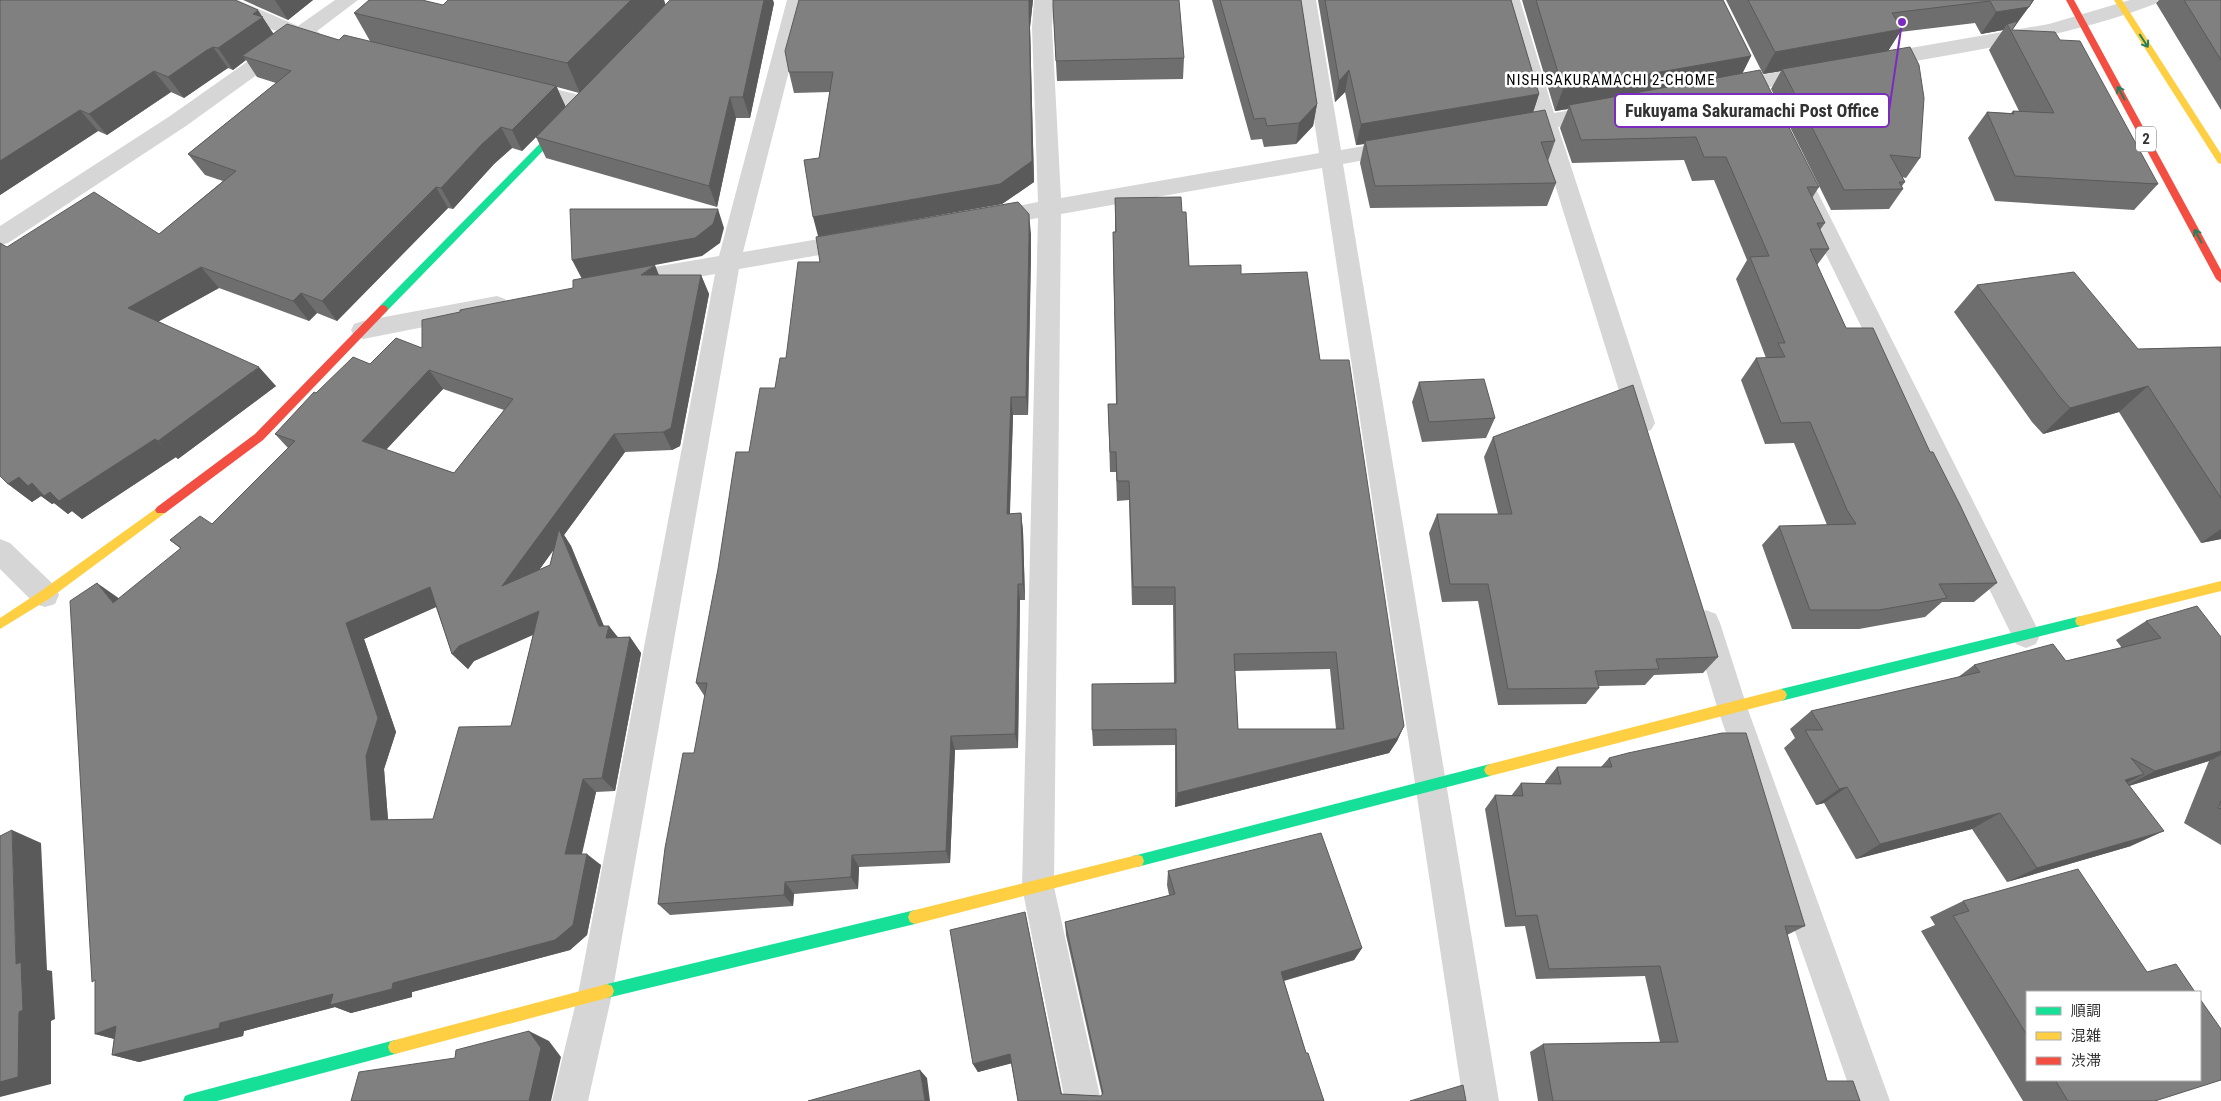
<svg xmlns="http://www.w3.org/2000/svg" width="2221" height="1101" viewBox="0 0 2221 1101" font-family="'Roboto Condensed','Noto Sans JP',sans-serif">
	<rect width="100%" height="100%" fill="#fff"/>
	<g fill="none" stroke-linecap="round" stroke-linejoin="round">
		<!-- street -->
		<path fill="#d6d6d6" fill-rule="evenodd" d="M211,0H238L298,26L335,0H358L317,31L324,37L321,41L314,43L304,41L186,126L8,243L0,245V226L170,116L285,35L214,4Z
			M787,0H807L743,252L854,233L862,235L866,241L862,247L854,249L739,269L612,994L588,1101H552L578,994L715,274L625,290L617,287L613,281L617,275L625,272L719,256Z
			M1034,0H1054L1052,27L1061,198L1319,153L1296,0H1316L1341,150L1398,140L1406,142L1409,147L1406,152L1398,154L1343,164L1499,1101H1463L1322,168L1061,214L1054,887L1101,1101H1065L1022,887L1038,218L993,226L985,224L982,218L985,212L1038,202L1032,27Z
			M1500,0H1520L1554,113L1600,105L1608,107L1611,112L1608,117L1558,127L1655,423L1651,430L1642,433L1633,430L1629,423L1538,130L1512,135L1504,133L1501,128L1504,123L1534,117Z
			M2130,0H2158L2155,4C2065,38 1970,51 1876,68L1869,66L1866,61L1869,56L1876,54L2049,24Z
			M1814,65L1821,67L1824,72L1821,77L1729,95L1722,93L1719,88L1722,83L1729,81Z
			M526,82L592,98L596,103L592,108L585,110L519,94L516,89L519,84Z
			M1807,185L1815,188L1818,193L2036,626L2040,635L2036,644L2026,648L2016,644L1796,193L1799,188Z
			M497,296L505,299L509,305L505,311L363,339L354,336L351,330L354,324L363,321Z
			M0,539L10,543L55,586L59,595L55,604L45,607L35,604L0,569Z
			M1706,610L1716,614L1720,623L1747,707L1890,1101H1854L1717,707L1692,623L1696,614Z"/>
		<!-- fast -->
		<path fill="#16e098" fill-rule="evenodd" d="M567,118L570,119V123L386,312H380L378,309L380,306L564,119Z
			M2081,616L2085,617L2087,621L2085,625L1781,701L1777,699L1775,695L1777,691L1781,689Z
			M1490,764L1494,766L1496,770L1494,774L1490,776L1137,867L1132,866L1130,861L1132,856L1137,855Z
			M915,910L920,912L922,917L920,922L915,924L607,998L602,996L600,991L602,986L607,984Z
			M395,1040L400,1042L402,1047L400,1052L395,1054L217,1101H183L185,1096L190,1094Z"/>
		<!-- slow -->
		<path fill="#ffcf43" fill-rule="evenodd" d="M2114,0H2122L2221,154V164L2218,163Z
			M161,505L165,507L167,510L165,513L49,599L0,629V618L41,591Z
			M2221,581V591L2081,626L2077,625L2075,621L2077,617Z
			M1781,689L1785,691L1787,695L1785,699L1781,701L1490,776L1486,774L1484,770L1486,766L1490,764Z
			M1137,855L1142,856L1144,861L1142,866L1137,867L915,924L910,922L908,917L910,912L915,910Z
			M607,984L612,986L614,991L612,996L607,998L395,1054L390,1052L388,1047L390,1042L395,1040Z"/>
		<!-- jam -->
		<path fill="#f24e42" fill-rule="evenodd" d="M2066,0H2074L2221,270V283L2216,279Z
			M383,305L386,306L388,309L386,312L263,440L165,513H157L155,510L157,507L255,434L380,306Z"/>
	</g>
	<!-- wall -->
	<path fill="#6e6e6e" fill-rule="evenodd" d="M0,0L274,34L339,40L370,41L354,13L443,5L664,0L665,5L774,3L750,118H736L717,207L546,158L536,137L522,151L512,148L494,164L453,209L448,208L337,321L317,313L309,321L219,288L158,321L276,386L178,459L176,457L82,519L72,511L68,514L54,503L52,504L41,496L32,502L8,484L7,247L159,234L223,181L205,175L188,154L276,83L257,77L246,60L233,70L228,68L223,71L184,98L171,92L107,135L98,131L0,195ZM557,87L579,93L565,107Z
		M243,0H313L288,20Z
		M799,0H1033L1030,27L1034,182L1002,204L862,229L1031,234L1028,415H1013L1010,514L1021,513L1023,531L1025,600H1020L1018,748L955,750L950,863L859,867L858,889L794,894L793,906L670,915L658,904L694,753L705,697L696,683L749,452L775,388L820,262L818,236L819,158L830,92L794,93L789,72Z
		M1212,0H1301L1317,104L1313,126L1296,144L1264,147L1262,139L1251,140Z
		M1318,0H1511L1539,94L1533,112L1555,141L1548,161L1556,183L1547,206L1370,208L1360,163L1364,144L1356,145L1345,92L1335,102Z
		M1522,0H1723L1751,56L1742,74L1819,187L1812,198L1825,223L1820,230L1829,249L1817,265L1846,328L1930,452L1997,583L1974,602H1942L1925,617L1859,629H1792L1762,545L1779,526L1827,525L1794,443L1765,444L1741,380L1756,358H1766L1736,279L1747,260L1714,180L1692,181L1684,160L1572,163L1560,128L1568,109L1555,111Z
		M1726,0H2034L2012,30L2060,40L2158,184L2134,210L1995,201L1968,138L1987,112L2011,113L2013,111H2019L1989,50L2003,30L1981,34L1975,23L1900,32L1888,51L1920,158L1906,178L1902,177L1905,182L1902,186L1903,189L1889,209L1831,210L1771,89L1781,71L1763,74Z
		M2159,0H2221V110L2156,3Z
		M1053,6L1184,58L1183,79L1057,81Z
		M1115,198L1182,212L1189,266L1241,274L1320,360L1404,726L1397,741L1389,753L1175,807V745L1093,746L1092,730L1174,683L1173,605H1132L1129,500L1117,501L1116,472H1110L1108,404H1116L1113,254V232H1115ZM1330,669L1336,729H1238L1235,671Z
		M659,275H701L709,294L680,446L672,450L625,452L564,535L571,546L604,626L619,638L630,637L641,653L615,791L596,792L582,854L601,865L587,935L570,950L412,992V997L351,1013L335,1007L244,1031L243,1036L139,1062L112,1055L114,1039L95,1034L180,548L170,540L212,524L288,448L275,434L316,393L370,364ZM443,389L504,410L454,473L386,450ZM554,549L550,565L539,570ZM436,607L452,654L468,669L474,661L533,635L511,726L433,819L388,820L384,769L396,732L364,639Z
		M1977,285L2138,349L2221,347V539L2201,543L2119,412L2043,434L2032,422L1954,312Z
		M1419,382L1495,418L1486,438L1422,442L1412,402Z
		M1493,437L1718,657L1703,673L1654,675L1645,685L1599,686V688L1586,704L1498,705L1478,601L1442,602L1429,533L1437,514H1498L1484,457Z
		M2146,621L2221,637V845L2184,823L2209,761L2129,786L2131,846L2007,882L1972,829L1856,859L1824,803L1816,805L1784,748L1795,738L1790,729L1811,711L1957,678L1974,665L2066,661L2122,648L2116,640Z
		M1609,758L1805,926L1787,935L1827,1081L1860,1101H1538L1530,1052L1543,1044L1660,1042L1645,976L1536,979L1525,926L1505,927L1485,809L1495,795L1511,796L1521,783H1545V782L1557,767H1601Z
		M1168,871L1362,948L1354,960L1284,981L1306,1053L1324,1101H1018L1011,1063L978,1072L973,1064L1025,912L1062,1094L1101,1096L1102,1095L1066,935L1065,922L1169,895L1167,885Z
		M1963,901L2147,972L2195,992H2027V1080H2200L2155,1101H2023L1921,931L1935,925L1930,917Z"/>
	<!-- shaded-wall -->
	<path fill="#5a5a5a" d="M275,0H313L288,20Z
		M625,0H664L666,6L580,93L567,63Z
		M764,0H773L774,3L750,118L743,97Z
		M1029,0H1033L1030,27L1034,182L1002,204L818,236L813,217L1029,6Z
		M2034,0L2011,31L2007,24L2003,30L1981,34L1996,12Z
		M258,10L277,39L242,56L246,60L233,70L218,48L253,14Z
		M1902,29L1888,51L1782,69L1781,71L1763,74L1775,52Z
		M213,47L228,68L184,98L168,77L207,50Z
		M1751,56L1740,78L1569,105L1568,109L1555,111L1563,89Z
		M1349,70L1345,92L1335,102L1339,81Z
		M154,71L171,92L107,135L89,114Z
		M556,86L566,107L522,151L512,130Z
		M1539,94L1532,116L1365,141L1364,144L1356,145L1361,124Z
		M730,97L736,118L717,207L709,186Z
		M1317,104L1313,126L1296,144L1299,123Z
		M80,110L98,131L0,195V161Z
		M501,127L512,148L494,164L453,209L441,188L482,144Z
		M436,187L448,208L337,321L322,301Z
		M718,209L724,228L720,243L702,256L582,279L572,260Z
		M1029,214L1031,234V259L1028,415L1026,397Z
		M655,265L663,285L641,275Z
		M201,267L219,288L147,328L128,308Z
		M701,275L709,294L680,446L672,450L663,432Z
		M301,293L317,313L309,321L293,301Z
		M259,367L276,386L178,459L158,441Z
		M429,370L443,389L377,459L362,441Z
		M2148,386L2119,412L2043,434L2070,408Z
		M1011,397L1013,415L1009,532L1007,514Z
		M614,434L625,452L564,535L571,546L607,634L609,626L621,641L606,638L599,626L563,537L516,602L502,586Z
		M155,439L176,457L82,519L72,511L68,514L54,503L52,504L41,496L32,502L8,484L19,477L32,483Z
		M1021,513L1023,531L1025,600L1023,584Z
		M2221,529V539L2201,543Z
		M97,583L120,599L113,603Z
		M1018,584L1020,600L1018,748L1015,734Z
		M430,587L445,603L364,639L396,732L384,769L389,832L371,820L346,623Z
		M539,611L552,626L474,661L468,669L452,654L459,646Z
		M630,637L641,653L615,791L602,778Z
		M1404,726L1397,741L1389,753L1175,807L1177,793Z
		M951,736L955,750L950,863L946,851Z
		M2221,751V755L2209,761L2122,788L2155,771Z
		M2144,774L2112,791L2125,780Z
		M583,779L596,792L579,865L565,854Z
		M1847,787L1824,803L1816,805L1839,789Z
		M2000,813L1972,829L1856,859L1880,844Z
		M12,830L41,843L47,970L52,971L55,1019L51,1021V1084L0,1097V1082L19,1012L16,964Z
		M2164,831L2131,846L2007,882L2037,868Z
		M587,854L601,865L587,935L570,950L412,992V997L351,1013L335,1007L244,1031L243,1036L139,1062L112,1055L220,1023L333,994L393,983Z
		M852,855L859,867L858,889L851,877Z
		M785,882L794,894L793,906L784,895Z
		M1362,948L1354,960L1275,983L1281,972Z
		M116,1026L123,1041L95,1034Z
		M529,1031L549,1041L561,1057L551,1101H529Z
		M1010,1054L1013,1063L978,1072L973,1064Z
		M920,1070L927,1078L930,1101H925Z"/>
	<!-- building -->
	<path fill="#808080" stroke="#5a5a5a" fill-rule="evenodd" d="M0,0H235L258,10L253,14L263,17L218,48L213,47L207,50L168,77L154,71L89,114L80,110L0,161Z
		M369,0H422L443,5L448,0H631L567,63L354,13Z
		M670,0H764L743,97H730L709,186L536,137Z
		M799,0H1029V6L1032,161L1000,184L813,217L804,160L819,158L833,72H789L785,51Z
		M1053,0H1179L1184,58L1056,61L1053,6Z
		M1220,0H1301L1317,104L1299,123L1267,126L1265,118L1254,119Z
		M1325,0H1511L1539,94L1361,124L1349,70L1339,81Z
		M1536,0H1723L1751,56L1563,89Z
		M1748,0H2033L2029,7L1996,12L1990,1L1892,13L1902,29L1775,52Z
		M2184,0H2221V60Z
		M2018,21L2012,30L2055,32L2060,40L2080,41L2158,184L2015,176L1987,112L2014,114L2013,111L2054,113L2007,24Z
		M287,24L339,40L344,35L556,86L512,130L501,127L482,144L441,188L436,187L322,301L301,293L293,301L201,267L128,308L259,367L158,441L155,439L59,501L50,492L44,496L32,483L28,486L19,477L8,484L0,476V243L7,247L94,192L159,234L236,171L188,154L291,71L242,56Z
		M1910,47L1919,65L1924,98L1920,158L1890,155L1905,182H1899L1903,189L1844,190L1782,69Z
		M1760,70L1819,187H1807L1825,223H1817L1829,249H1810L1846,328H1873L1930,452H1933L1960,505L1997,583L1939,584L1947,598L1879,610H1810L1779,526L1856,524L1847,510L1810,422L1781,423L1756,358L1785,357L1778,343H1785L1750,257L1769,256L1726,157H1704L1696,137L1581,140L1569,105Z
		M1545,110L1555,141L1541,142L1556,183L1375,186L1365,141Z
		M1181,197L1182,212H1186L1189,266L1241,265V274L1307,272L1320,360H1349L1404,726L1397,738L1177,793L1176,729L1092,730V684L1176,683L1175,587H1133L1129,481H1117L1116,452H1110L1108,404H1117L1113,232H1116L1115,198ZM1336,652L1344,729H1238L1234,654Z
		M1018,202L1029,214V238L1026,397H1011L1007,514L1021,513L1023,584H1018L1015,734L951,736L946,851L852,855L851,877L785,882L784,895L658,904L665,848L683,753H694L707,683H696L718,569L736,452H749L760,388H775L780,358H786L798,262H820L816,237Z
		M570,209H718L713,224L695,238L572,260Z
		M655,265L641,275H701L671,428L663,432L614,434L502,586L550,565L559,529L599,626H609L606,638L630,637L602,778L583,779L565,854H587L573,925L555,940L393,983L392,989L330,1005L333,994L220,1023L219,1028L112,1055L116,1026L95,1034V980L92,982L70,601L97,583L113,603L181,548L170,540L200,516L212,524L295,441L275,434L314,392L316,393L353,357L370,364L396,338L422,348V320L460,312V310L573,288V280ZM429,370L513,399L454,473L362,441ZM430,587L452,654L459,646L539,611L511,726L459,727L433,819L371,820L366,756L378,718L346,623Z
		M2074,272L2138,349L2221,347V498L2148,386L2070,408L2059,396L1977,285Z
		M1484,379L1495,418L1429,422L1419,382Z
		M1633,385L1718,657L1656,659L1659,669L1595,671L1599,688L1508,689L1488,584H1450L1437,514H1512L1493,437Z
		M2197,606L2221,637V751L2155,771L2131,758L2144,774L2125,780L2164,831L2037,868L2000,813L1880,844L1847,787L1839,789L1805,730H1823L1811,711L1980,672L1974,665L2053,644L2066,661L2161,638L2146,621Z
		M1722,733H1746L1805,926H1785L1827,1081H1853L1860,1101H1553L1543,1044L1678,1042L1660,966L1549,969L1537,915L1516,916L1495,795L1523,796L1521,783L1561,784L1557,767H1612L1609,758L1628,753Z
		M2221,801V809L2218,808Z
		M12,830L16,964L21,962L23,1010L19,1012L18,1077L0,1082V836Z
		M1321,833L1362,948L1281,972L1306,1053H1308L1324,1101H1018L1010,1054L973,1064L950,930L1025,912L1061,1094L1101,1096L1103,1093L1065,922L1175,894L1168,871Z
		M2078,869L2147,972L2176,964L2195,992H2027V1035L1953,916L1969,911L1963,901Z
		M2200,999L2221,1029V1080L2155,1101H2068L2055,1080H2200Z
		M529,1031L541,1048L529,1101H351L359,1072L455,1058L456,1050Z
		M920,1070L925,1101H808Z
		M1463,1085L1466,1101H1410Z"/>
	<!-- one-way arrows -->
	<defs><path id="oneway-shaft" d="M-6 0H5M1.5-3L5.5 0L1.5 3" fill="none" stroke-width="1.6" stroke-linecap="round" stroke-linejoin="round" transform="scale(1.25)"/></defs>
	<g stroke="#258060">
		<use href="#oneway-shaft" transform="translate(2144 41) rotate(57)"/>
		<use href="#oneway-shaft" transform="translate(2121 93) rotate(-118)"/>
		<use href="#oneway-shaft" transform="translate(2198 236) rotate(-118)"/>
	</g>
	<g text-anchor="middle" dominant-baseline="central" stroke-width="5" stroke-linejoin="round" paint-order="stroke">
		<!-- far-neighbourhood labels -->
		<g font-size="15" letter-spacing="1" fill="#000" stroke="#fff">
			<text x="1611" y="80">NISHISAKURAMACHI 2-CHOME</text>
		</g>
		<!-- shield labels -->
		<rect fill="#fff" stroke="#707070" stroke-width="1" x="2136" y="126.5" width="20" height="25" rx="4"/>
		<g font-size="15" font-weight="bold" fill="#323232">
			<text x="2146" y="139">2</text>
		</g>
	</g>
	<!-- callouts -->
	<path fill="none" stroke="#7b2cbf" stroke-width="2" d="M1902 22L1889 111"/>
	<circle fill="#7b2cbf" stroke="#fff" stroke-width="2" cx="1902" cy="22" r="5"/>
	<rect fill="#fff" stroke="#7b2cbf" stroke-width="2" x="1615" y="94" width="274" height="33" rx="5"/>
	<g font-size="18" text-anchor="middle" font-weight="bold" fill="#323232">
		<text x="1752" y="117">Fukuyama Sakuramachi Post Office</text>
	</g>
	<!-- legend -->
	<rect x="2026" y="991" width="175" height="90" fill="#ffffff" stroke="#adadad"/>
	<rect x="2036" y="1007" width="25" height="8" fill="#16e098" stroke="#adadad"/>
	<text x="2071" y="1016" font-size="15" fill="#323232">順調</text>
	<rect x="2036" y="1032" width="25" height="8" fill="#ffcf43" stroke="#adadad"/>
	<text x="2071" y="1041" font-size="15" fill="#323232">混雑</text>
	<rect x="2036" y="1057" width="25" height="8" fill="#f24e42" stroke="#adadad"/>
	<text x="2071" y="1066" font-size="15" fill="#323232">渋滞</text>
</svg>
